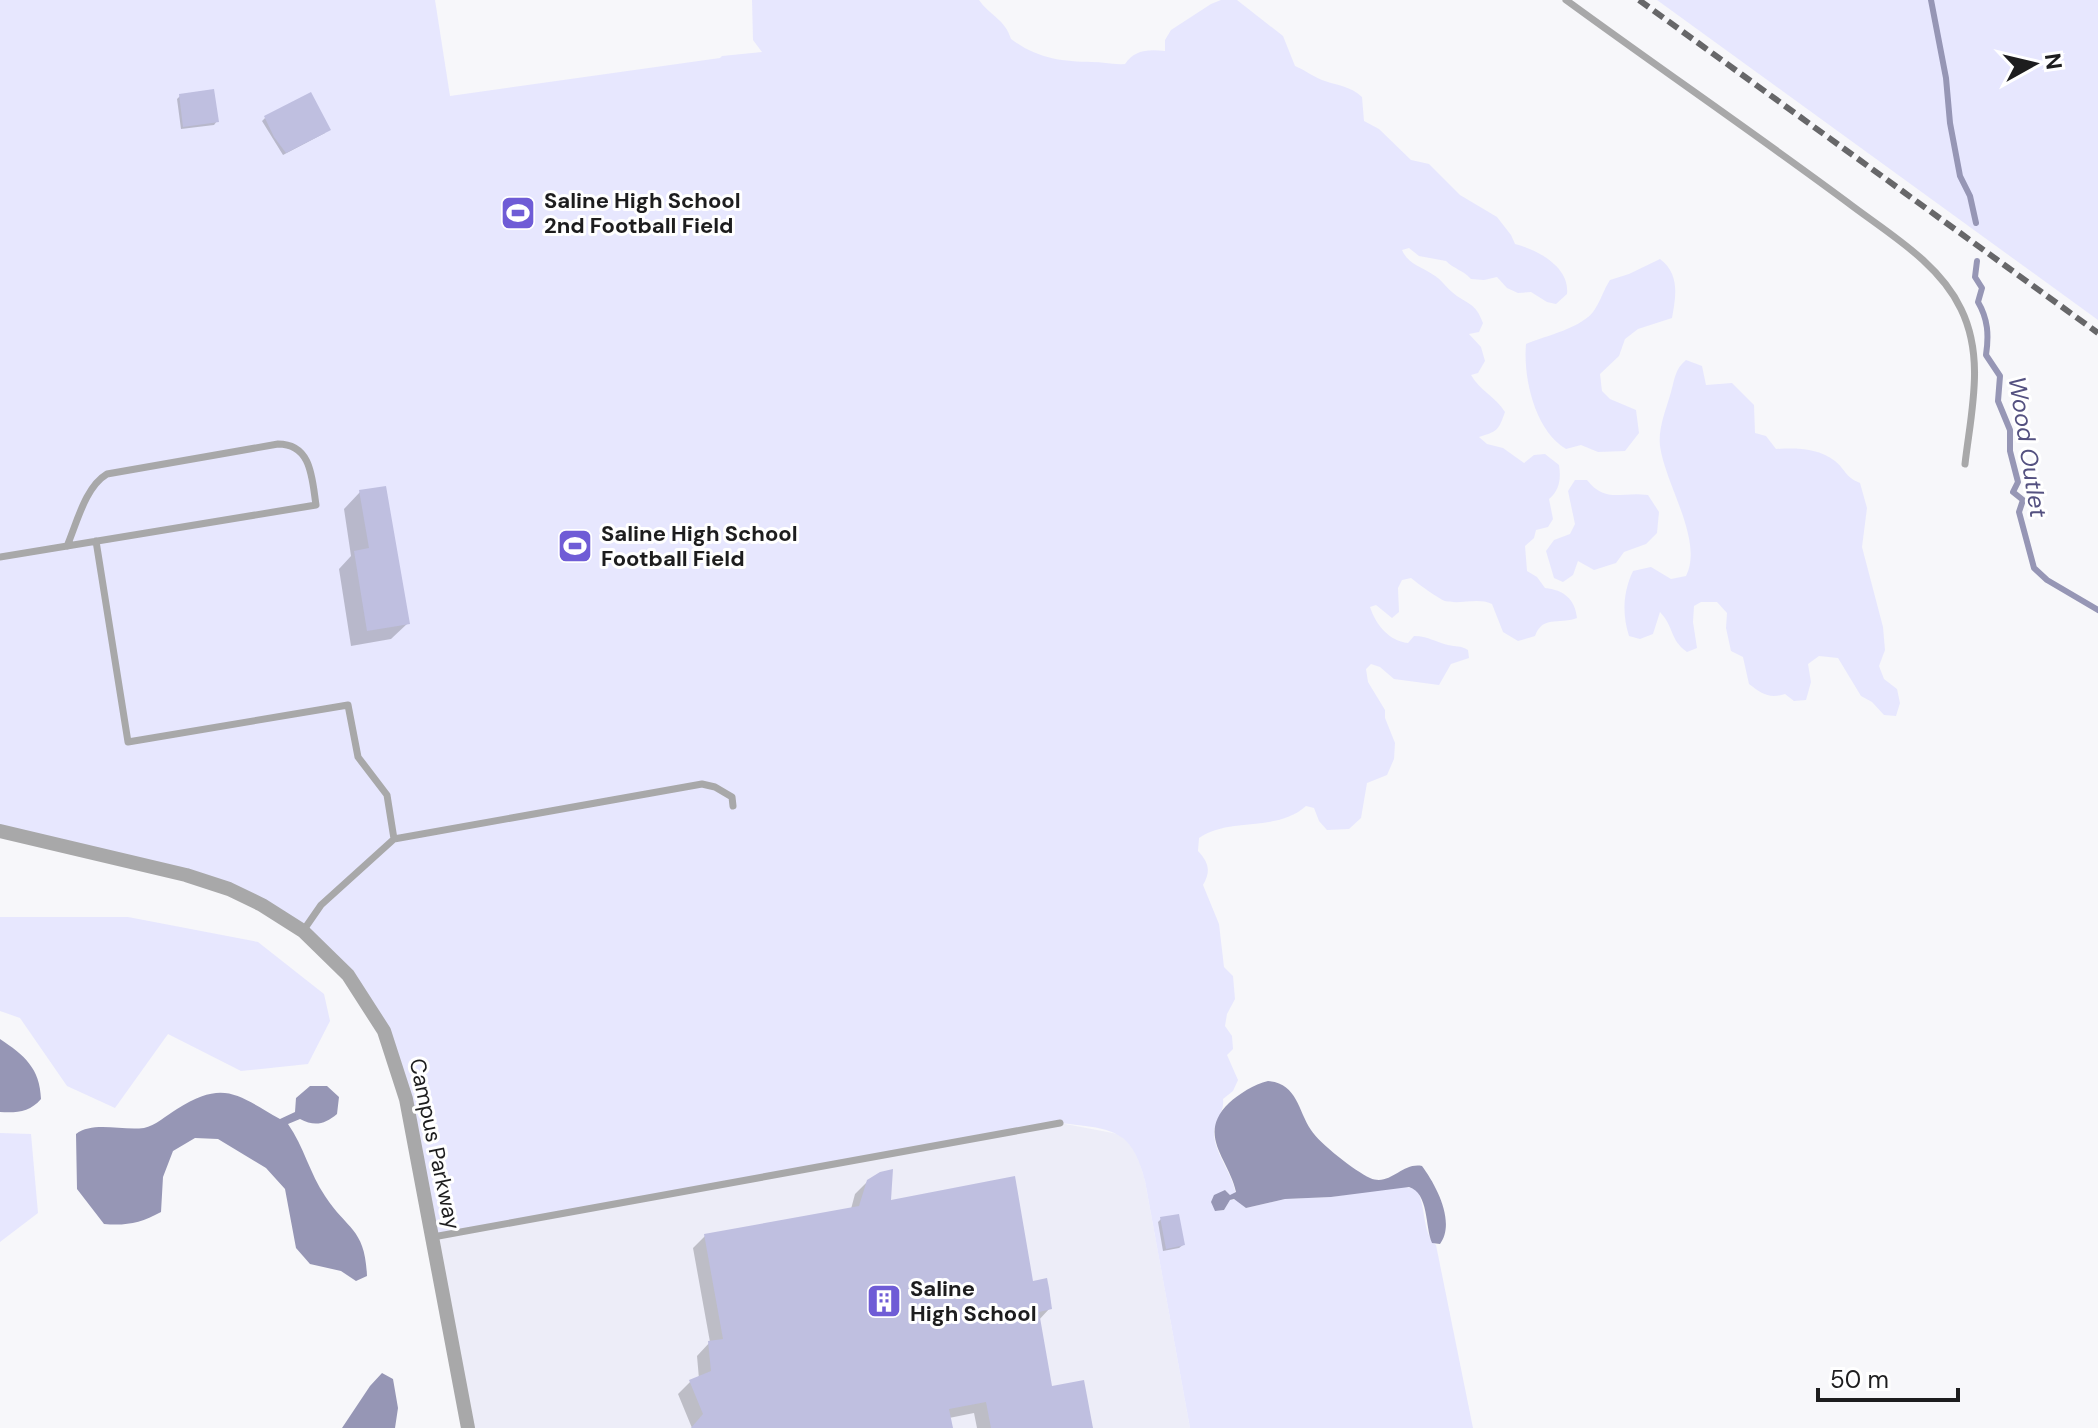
<svg xmlns="http://www.w3.org/2000/svg" width="2098" height="1428" viewBox="0 0 2098 1428" font-family="'DM Sans',sans-serif">
	<rect width="100%" height="100%" fill="#f7f7fa"/>
	<!-- built -->
	<path fill="#ededf8" d="M1060,1123L1118,1134L1129,1143L1138,1156L1145,1181L1190,1428H468L433,1237Z"/>
	<!-- green -->
	<path fill="#e7e7fe" d="M0,0H435L450,96L720,58L722,56L762,52L753,40L752,0H979C990,16 1005,19 1011,39C1036,58 1062,62 1092,62C1103,62 1113,65 1125,64C1134,50 1148,49 1165,51V40L1171,30L1211,4L1221,0H1237L1283,36L1295,66C1305,70 1315,78 1325,81C1339,86 1350,86 1362,97L1364,121L1379,129L1411,160L1429,164L1460,195L1497,217L1511,235L1515,244C1538,250 1570,267 1567,294L1556,304L1547,302L1531,292L1518,293L1507,288L1497,277L1484,280L1471,279C1463,270 1454,269 1446,261L1419,256L1409,248L1402,250C1408,264 1420,266 1432,274C1440,278 1445,286 1452,292C1467,305 1475,301 1483,323L1479,332L1469,334L1481,347L1485,361L1478,373L1471,375C1480,391 1495,396 1505,412C1498,432 1497,431 1479,437L1487,444L1503,448L1524,463L1534,455L1545,454L1559,465C1561,478 1560,490 1549,499L1553,519L1548,527L1536,530L1534,538L1525,546L1527,571L1537,577L1545,588C1564,590 1575,599 1577,618C1557,625 1543,615 1535,636L1518,641L1503,632L1492,604C1477,597 1461,605 1445,601C1439,599 1417,583 1411,578L1402,580L1398,588L1399,612L1392,618L1376,605L1370,607C1376,625 1389,641 1408,643L1414,636C1428,636 1435,642 1448,645C1456,647 1460,645 1468,650L1469,658L1451,664L1439,685L1394,679L1380,667L1371,664L1366,669L1368,682L1385,710V718L1395,743L1394,759L1387,775L1367,783L1361,818L1349,829L1327,830L1319,821L1314,808L1306,806C1276,833 1231,816 1199,838L1198,851C1209,863 1211,871 1203,885L1219,924L1224,967L1233,976L1235,999L1227,1014L1225,1026L1232,1036L1233,1049L1227,1055L1238,1080L1233,1091L1223,1099C1225,1113 1213,1121 1214,1135C1216,1156 1233,1174 1236,1195H1230L1225,1190L1215,1211L1224,1210L1230,1200L1237,1199L1246,1208L1285,1199L1331,1197L1401,1186L1416,1189C1427,1205 1421,1232 1436,1245L1473,1428H1190L1145,1181C1132,1127 1110,1129 1060,1123L433,1237L389,1043L337,962L244,895L0,831Z
		M1657,0H2098V320Z
		M1660,259C1680,274 1676,296 1672,318L1638,329L1625,339L1619,356L1600,374L1602,391L1610,399L1636,410L1639,433L1625,451L1598,452L1581,445L1566,449C1535,431 1523,378 1526,344C1544,336 1584,328 1595,309C1601,300 1604,289 1610,280L1629,274Z
		M1686,360L1702,366L1706,385L1732,383L1754,405L1755,433L1766,436L1776,449C1797,448 1818,448 1835,461C1846,470 1845,477 1860,483L1867,508L1862,547L1883,627L1885,650L1879,666L1884,679L1897,689L1900,703L1896,716L1884,715L1872,702L1861,696L1838,658L1819,656L1808,664L1811,682L1806,700L1794,701L1785,694C1769,699 1762,694 1749,684L1743,657L1731,651L1726,628L1727,613L1717,602H1701L1694,606L1693,622L1697,648L1687,652C1669,639 1675,628 1660,612L1653,634L1640,639L1629,636C1622,614 1623,592 1633,571L1651,567L1671,579L1686,576C1704,541 1665,484 1660,446C1658,428 1666,410 1671,392C1675,378 1675,369 1686,360Z
		M1575,480H1587C1606,504 1621,491 1648,495L1659,512L1657,533L1646,544L1624,552L1616,563L1594,570L1578,561L1573,575L1563,582L1554,578L1546,551L1554,540L1570,534L1575,524L1568,491Z
		M0,917H128L258,942L324,994L330,1021L308,1064L241,1071L168,1034L115,1108L67,1086L20,1018L0,1011Z
		M0,1133L31,1134L38,1213L0,1242Z"/>
	<!-- water -->
	<path fill="#9696b5" d="M0,1039C24,1055 40,1068 41,1099C30,1112 17,1113 0,1112Z
		M1268,1081C1297,1083 1298,1110 1311,1130C1319,1143 1355,1171 1370,1178C1390,1187 1402,1162 1422,1166C1436,1185 1456,1222 1440,1244L1432,1243C1425,1227 1429,1193 1409,1187L1331,1197L1285,1199L1246,1208L1234,1199L1230,1200L1224,1210L1215,1211L1211,1202L1214,1195L1225,1190L1230,1195L1236,1192C1229,1159 1196,1135 1229,1103C1239,1094 1254,1084 1268,1081Z
		M310,1086H327L339,1097L337,1114C325,1124 315,1127 300,1119L288,1124C304,1147 310,1174 325,1196C348,1231 365,1228 367,1276L356,1281L341,1271L310,1264L296,1248L285,1189L266,1168L218,1139L195,1138L173,1151L163,1177L161,1212C141,1223 126,1226 104,1224L77,1189L76,1134C93,1121 122,1131 144,1128C155,1126 167,1115 177,1109C224,1080 236,1094 280,1119L295,1112L296,1098Z
		M382,1373L393,1379L398,1408L395,1428H342L370,1386Z"/>
	<!-- shadow -->
	<path fill="#0003" d="M180,96L217,121L214,125L181,129L177,99Z
		M265,118L325,133L283,155L262,121Z
		M360,492L408,623L391,639L351,646L339,569L351,556L344,509Z
		M868,1181L889,1202L1031,1284L1050,1308L1038,1321L1050,1388L1091,1428H977L974,1413L949,1418L951,1428H692L678,1394L690,1382L699,1379L697,1356L710,1342L693,1248L705,1236L851,1209L855,1194Z
		M1161,1219L1183,1245L1179,1248L1163,1251L1158,1222Z"/>
	<g fill="none" stroke-linecap="round" stroke-linejoin="round">
		<!-- stream -->
		<path stroke="#9696b5" stroke-width="6" d="M1931,0L1946,78L1950,123L1960,176L1970,196L1976,223
			M1977,261L1975,277L1982,288L1978,302C1988,319 1989,335 1986,355L2000,376L1998,401L2010,430V451L2018,482L2013,492L2023,500L2019,512L2034,568L2047,580L2098,610"/>
	</g>
	<!-- building -->
	<path fill="#bfbfe0" d="M214,89L219,122L183,127L179,94Z
		M311,92L331,130L286,153L274,137L264,116Z
		M386,486L410,624L367,631L354,551L369,548L359,490Z
		M893,1169L891,1200L1015,1176L1033,1281L1047,1278L1049,1288L1052,1309L1039,1312L1052,1386L1084,1380L1093,1428H991L986,1402L949,1409L953,1428H691L703,1414L689,1380L711,1371L708,1341L723,1339L704,1234L859,1206L867,1180L880,1172Z
		M1179,1214L1185,1245L1166,1249L1160,1217Z"/>
	<g fill="none" stroke-linecap="round" stroke-linejoin="round">
		<!-- lane -->
		<path stroke="#a8a8a9" stroke-width="7" d="M1566,0C1659,68 1754,133 1847,202C1886,232 1939,262 1961,309C1985,358 1971,412 1965,464
			M96,541L128,742L348,705L358,757L387,795L394,839L702,784L715,787L732,797L733,806
			M0,557L316,505C312,479 312,444 278,444L107,474C85,487 77,523 67,546
			M303,931L321,905L394,839
			M433,1237L1060,1123"/>
		<!-- street -->
		<path stroke="#a8a8a9" stroke-width="14" d="M0,831L186,875L229,889L262,905L303,931L348,975L384,1031L406,1099L468,1428"/>
		<!-- rail -->
		<path stroke="#676769" stroke-width="6" stroke-dasharray="12 6" stroke-linecap="butt" d="M1639,0L2098,333"/>
	</g>
	<!-- icons -->
	<defs>
		<g id="stadium-square" transform="scale(1.8)"><rect x="-9" y="-9" width="18" height="18" rx="4" fill="#6f5cd6" stroke="#fff"/><path d="M0-5a6.5 5 0 1 0 0 10a6.5 5 0 1 0 0-10ZM-3.5-1.8h7v3.6h-7Z" fill="#fff"/></g>
		<g id="building-square" transform="scale(1.8)"><rect x="-9" y="-9" width="18" height="18" rx="4" fill="#6f5cd6" stroke="#fff"/><path d="M-4-6H4V6H1V3H-1V6H-4ZM-2.5-4.3h1.7v1.8h-1.7ZM.8-4.3h1.7v1.8H.8ZM-2.5-1h1.7V.8h-1.7ZM.8-1h1.7V.8H.8Z" fill="#fff"/></g>
	</defs>
	<g fill-rule="evenodd">
		<use href="#stadium-square" x="518" y="213"/>
		<use href="#stadium-square" x="575" y="546"/>
		<use href="#building-square" x="884" y="1301"/>
	</g>
	<g text-anchor="middle" dominant-baseline="central" stroke-width="6" stroke-linejoin="round" paint-order="stroke">
		<!-- poi labels -->
		<g font-size="22" font-weight="bold" fill="#1d1d1e" stroke="#fff" text-anchor="start">
			<text x="544" y="200">Saline High School<tspan x="544" dy="25">2nd Football Field</tspan></text>
			<text x="601" y="533">Saline High School<tspan x="601" dy="25">Football Field</tspan></text>
			<text x="910" y="1288">Saline<tspan x="910" dy="25">High School</tspan></text>
		</g>
		<!-- street labels -->
		<g font-size="22" fill="#1d1d1e" stroke="#fff">
			<text transform="translate(435 1144) rotate(78)">Campus Parkway</text>
		</g>
		<!-- water labels -->
		<g font-size="24" font-style="italic" fill="#545180" stroke="#fff">
			<text transform="translate(2028 447) rotate(81)">Wood Outlet</text>
		</g>
	</g>
	<!-- north arrow -->
	<g transform="translate(2034 64) rotate(82)" stroke="#ffffff" stroke-width="6" paint-order="stroke">
	<path d="M0-6L14 30L0 20L-14 30Z" fill="#1d1d1e"/>
	<text y="-12" font-size="22" font-weight="bold" text-anchor="middle" fill="#1d1d1e">N</text>
	</g>
	<!-- scale -->
	<path d="M1818 1388v12h140v-12" fill="none" stroke="#1d1d1e" stroke-width="4"/>
	<text x="1830" y="1388" font-size="24" fill="#1d1d1e" stroke="#ffffff" stroke-width="6" paint-order="stroke">50 m</text>
</svg>
